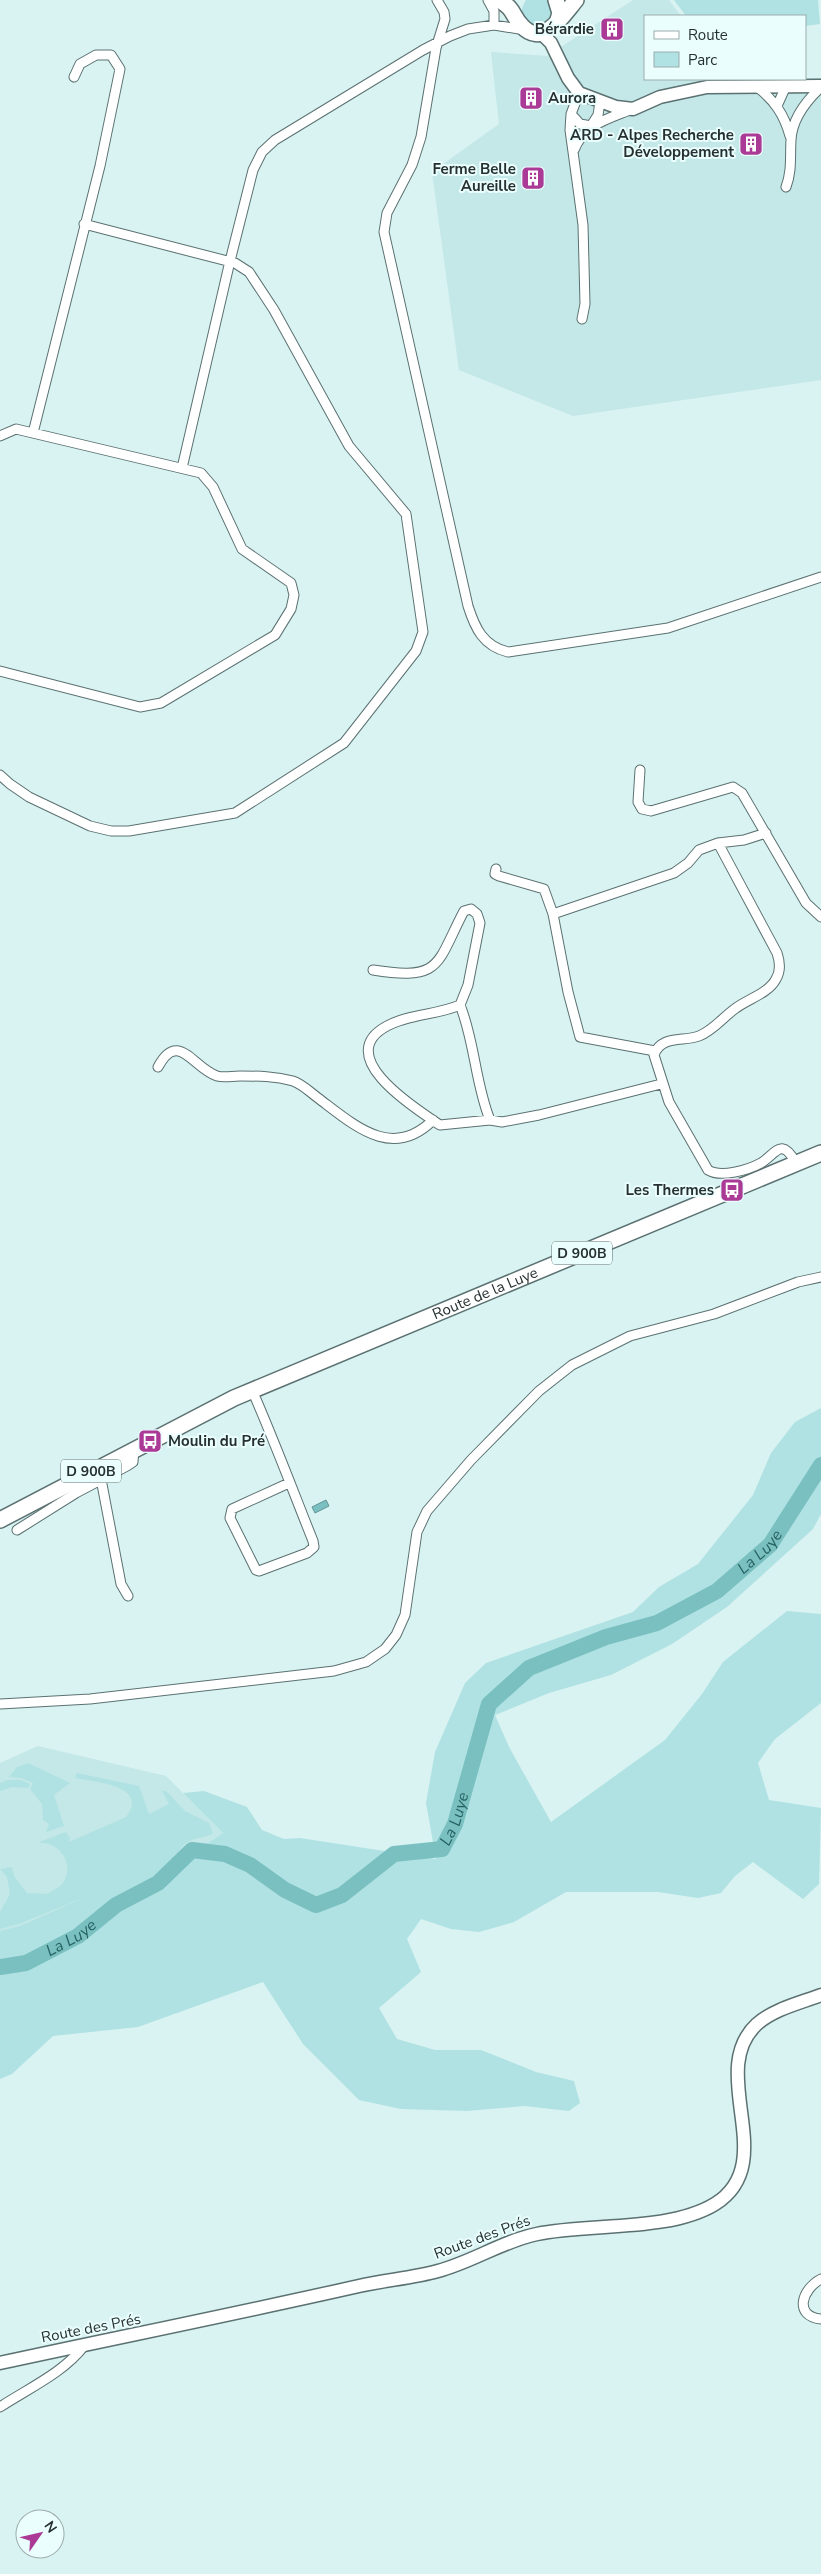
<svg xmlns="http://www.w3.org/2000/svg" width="821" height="2574" viewBox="0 0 821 2574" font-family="'Nunito Sans',sans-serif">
	<rect width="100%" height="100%" fill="#d9f2f2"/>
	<!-- built -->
	<path fill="#c4e7e7" d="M633,0H669L681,16H645V79L821,78V380L573,416L459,370L432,172L499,124L491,52L547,56Z
		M38,1746L166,1776L223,1833L160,1874L0,1952V1763Z"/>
	<!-- green -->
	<path fill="#b0e2e3" d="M526,0H549L554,12L547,25L532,27L522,15V8Z
		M674,0H818L820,24L805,26V16H686Z
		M821,1408V1514L813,1529L727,1607L672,1644L611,1675L549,1693L495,1715L509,1747L551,1822L665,1740L702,1694L723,1662L787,1611L821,1614V1703L775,1739L758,1763L769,1800L821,1808L819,1884L803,1899L753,1862L735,1876L721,1893L698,1898L658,1892H566L514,1922L479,1932L451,1929L421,1919L407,1939L421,1972L379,2008L397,2039L435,2050H481L536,2072L574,2081L580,2103L569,2111L524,2106L467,2111L401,2109L359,2100L303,2044L263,1982L138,2027L53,2036L12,2074L0,2079V1931L20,1926L90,1895L19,1924L0,1929V1912L10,1894L7,1877L0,1869L12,1867L14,1876L27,1893L47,1894C52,1891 59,1888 63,1883C76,1863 58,1840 37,1843L66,1832L70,1838L69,1842L126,1817C150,1785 94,1782 75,1778L77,1773L139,1786L149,1814L169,1804L162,1791H166L185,1811L209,1823L213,1834C191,1841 180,1838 176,1864L223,1833L183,1793L204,1791L247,1807L262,1830L284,1839L300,1838L436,1859L426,1803L435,1752L465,1683L486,1663L633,1612L659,1587L698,1564L753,1495L771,1453L795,1422Z
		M28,1763L70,1783L54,1795L64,1826L46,1832L49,1824L43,1820L42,1804L30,1789L33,1783L21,1778L9,1777L17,1767Z
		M7,1780H21L30,1784L28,1788L12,1787L0,1791V1783Z"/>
	<!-- water -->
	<path fill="#7ac0c1" stroke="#619596" d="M326,1500L329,1506L315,1513L312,1507Z"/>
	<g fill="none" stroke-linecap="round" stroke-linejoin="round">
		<!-- river -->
		<path stroke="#7ac0c1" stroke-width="16" id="s1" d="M0,1967L26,1963L78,1936L116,1905L158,1883L192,1850L225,1854L250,1865L285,1890L316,1905L342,1895L394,1854L442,1849L455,1824L489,1704L529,1668L606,1637L657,1623L717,1591L770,1545L821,1465"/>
		<!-- street casing -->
		<g stroke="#5b7171" stroke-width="11">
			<path id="street" d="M437,0L444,12L445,19L436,48L421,137L412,165L387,213L384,232L468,606C475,628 483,646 508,652L668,628L821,577
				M488,0L494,11V25
				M757,87C774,100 784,114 790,136
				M579,93L571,114L570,130L583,225L585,304L582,319
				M777,106L786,86
				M571,114L580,124L591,126
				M591,126L598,115L600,102
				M574,150C584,124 608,119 632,109
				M786,187C792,171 790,157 791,140C792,118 806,101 821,87
				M33,433L100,166L120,69L111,55H96L80,64L74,77
				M0,436L16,429L201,473L213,487L242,549L291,583L294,595L291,609L275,635L161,703L140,707L0,671
				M182,468L230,261L253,170L262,152L275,140L423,50L450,36L468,29L494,25L525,30
				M640,770L638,802L642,809L651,811L733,787L742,793L806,903L821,917
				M0,775L10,784L29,797L90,826L111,831H129L235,813L344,743L416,651L423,632L406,514L349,446L274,310L249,272L235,263L84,224
				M718,843L744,840L766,833
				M496,869L495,874L499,876L544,889L553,914
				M373,970C443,981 436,964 464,911L471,909L477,914L480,923L468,985L460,1005C437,1015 409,1014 387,1026C331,1056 416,1109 440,1125L490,1120L502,1122L539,1115L661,1084
				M460,1005C475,1042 475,1083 490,1120
				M655,1051L580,1037L568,992L553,914L674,873L688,863L699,850L718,843L777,953C780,962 781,971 776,979C769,993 748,999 736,1008C723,1017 714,1030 699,1036C683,1042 661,1035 654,1055L669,1102L708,1170C721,1178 748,1170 761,1163C776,1154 781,1136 796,1163
				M158,1067C178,1029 193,1068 217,1076C224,1078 232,1076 240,1076C258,1076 275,1076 293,1081C302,1084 310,1092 318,1098C354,1125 392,1161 433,1120
				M252,1390C274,1440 293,1491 313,1541L314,1547L307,1553L259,1571L256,1570L230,1518L232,1509L289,1483
				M101,1479L121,1584L128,1596
				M17,1530L76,1493L127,1466L133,1462L134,1449
				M0,1704L90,1699L334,1671L366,1662L385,1649L396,1635L405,1615L417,1532L427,1511L471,1460L539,1391L572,1365L630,1336L714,1314L798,1282L821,1277
				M821,2279C802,2289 793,2316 821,2319
				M0,2407C29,2388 63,2373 84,2346"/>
		</g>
		<!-- secondary casing -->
		<g stroke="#5b7171" stroke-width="15">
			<path id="secondary" d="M541,33L551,43L568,78L579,93L616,107L633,109L660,97L707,87L821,86
				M0,2363C120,2337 240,2313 359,2286C385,2280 413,2278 438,2271C472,2262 503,2241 537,2234C590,2223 669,2232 715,2204C782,2162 705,2072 757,2024C774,2009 800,2003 821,1995"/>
		</g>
		<!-- primary casing -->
		<g stroke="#5b7171" stroke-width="18">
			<g id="primary">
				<path d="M499,0C516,10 511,15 522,26C543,49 564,14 576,0"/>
				<path d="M556,0L560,13L557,23"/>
				<path id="s2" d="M0,1520L234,1398L821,1153"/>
			</g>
		</g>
		<!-- street -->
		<use href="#street" stroke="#fff" stroke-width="9"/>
		<!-- secondary -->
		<use href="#secondary" stroke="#fff" stroke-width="12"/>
		<!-- primary -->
		<use href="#primary" stroke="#fff" stroke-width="15"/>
	</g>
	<!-- icons -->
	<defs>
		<g id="building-square" transform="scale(1.25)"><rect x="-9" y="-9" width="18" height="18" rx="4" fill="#aa3a96" stroke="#eafefe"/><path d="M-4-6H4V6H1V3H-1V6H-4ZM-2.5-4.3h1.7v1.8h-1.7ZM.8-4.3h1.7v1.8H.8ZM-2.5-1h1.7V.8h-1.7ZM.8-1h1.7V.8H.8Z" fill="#fff"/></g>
		<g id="bus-square" transform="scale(1.25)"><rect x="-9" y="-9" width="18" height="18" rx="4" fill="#aa3a96" stroke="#eafefe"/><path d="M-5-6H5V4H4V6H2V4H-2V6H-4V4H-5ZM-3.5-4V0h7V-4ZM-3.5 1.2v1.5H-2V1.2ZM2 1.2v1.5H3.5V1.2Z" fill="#fff"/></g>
	</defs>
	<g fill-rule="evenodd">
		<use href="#building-square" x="612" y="29"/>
		<use href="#building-square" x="531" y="98"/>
		<use href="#building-square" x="751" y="144"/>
		<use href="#building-square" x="533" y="178"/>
		<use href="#bus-square" x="732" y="1190"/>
		<use href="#bus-square" x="150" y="1441"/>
	</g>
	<g text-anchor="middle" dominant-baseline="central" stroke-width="4" stroke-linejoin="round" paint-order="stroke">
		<!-- shield labels -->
		<g fill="#eafefe" stroke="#626e6e" stroke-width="1">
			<rect x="552" y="1241.5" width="60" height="23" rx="4"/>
			<rect x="61" y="1459.5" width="60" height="23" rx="4"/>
		</g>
		<g font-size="14" font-weight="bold" fill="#273031">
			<text x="582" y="1253">D 900B</text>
			<text x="91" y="1471">D 900B</text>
		</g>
		<!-- poi labels -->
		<g font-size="15" font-weight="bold" fill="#273031" stroke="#eafefe" text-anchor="end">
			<text x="594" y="29">Bérardie</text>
			<text x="548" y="98" text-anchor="start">Aurora</text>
			<text x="734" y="135">ARD - Alpes Recherche<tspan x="734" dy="17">Développement</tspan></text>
			<text x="516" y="169">Ferme Belle<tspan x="516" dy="17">Aureille</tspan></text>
			<text x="714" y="1190">Les Thermes</text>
			<text x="168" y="1441" text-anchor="start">Moulin du Pré</text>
		</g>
		<!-- street labels -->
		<g font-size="15" fill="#273031" stroke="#eafefe">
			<text stroke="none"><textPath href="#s2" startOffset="536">Route de la Luye</textPath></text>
			<text transform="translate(482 2237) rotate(-20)">Route des Prés</text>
			<text transform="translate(91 2328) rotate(-11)">Route des Prés</text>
		</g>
		<!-- water labels -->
		<g font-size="16" font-style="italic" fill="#276263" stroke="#eafefe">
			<text stroke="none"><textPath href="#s1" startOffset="978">La Luye</textPath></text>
			<text stroke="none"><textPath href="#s1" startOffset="542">La Luye</textPath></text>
			<text stroke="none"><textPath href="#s1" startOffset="78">La Luye</textPath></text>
		</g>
	</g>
	<!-- legend -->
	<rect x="644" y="15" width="162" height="65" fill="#eafefe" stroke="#9cacac"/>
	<rect x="654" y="31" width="25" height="8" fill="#ffffff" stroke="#9cacac"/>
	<text x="688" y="40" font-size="15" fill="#273031">Route</text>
	<rect x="654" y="52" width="25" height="15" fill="#b0e2e3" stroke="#9cacac"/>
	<text x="688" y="65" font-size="15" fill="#273031">Parc</text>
	<!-- north arrow -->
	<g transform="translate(40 2534) rotate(56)"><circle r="24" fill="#eafefe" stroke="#9cacac"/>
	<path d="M0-4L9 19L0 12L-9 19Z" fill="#aa3a96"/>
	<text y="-8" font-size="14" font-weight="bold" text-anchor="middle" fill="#273031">N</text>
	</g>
</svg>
